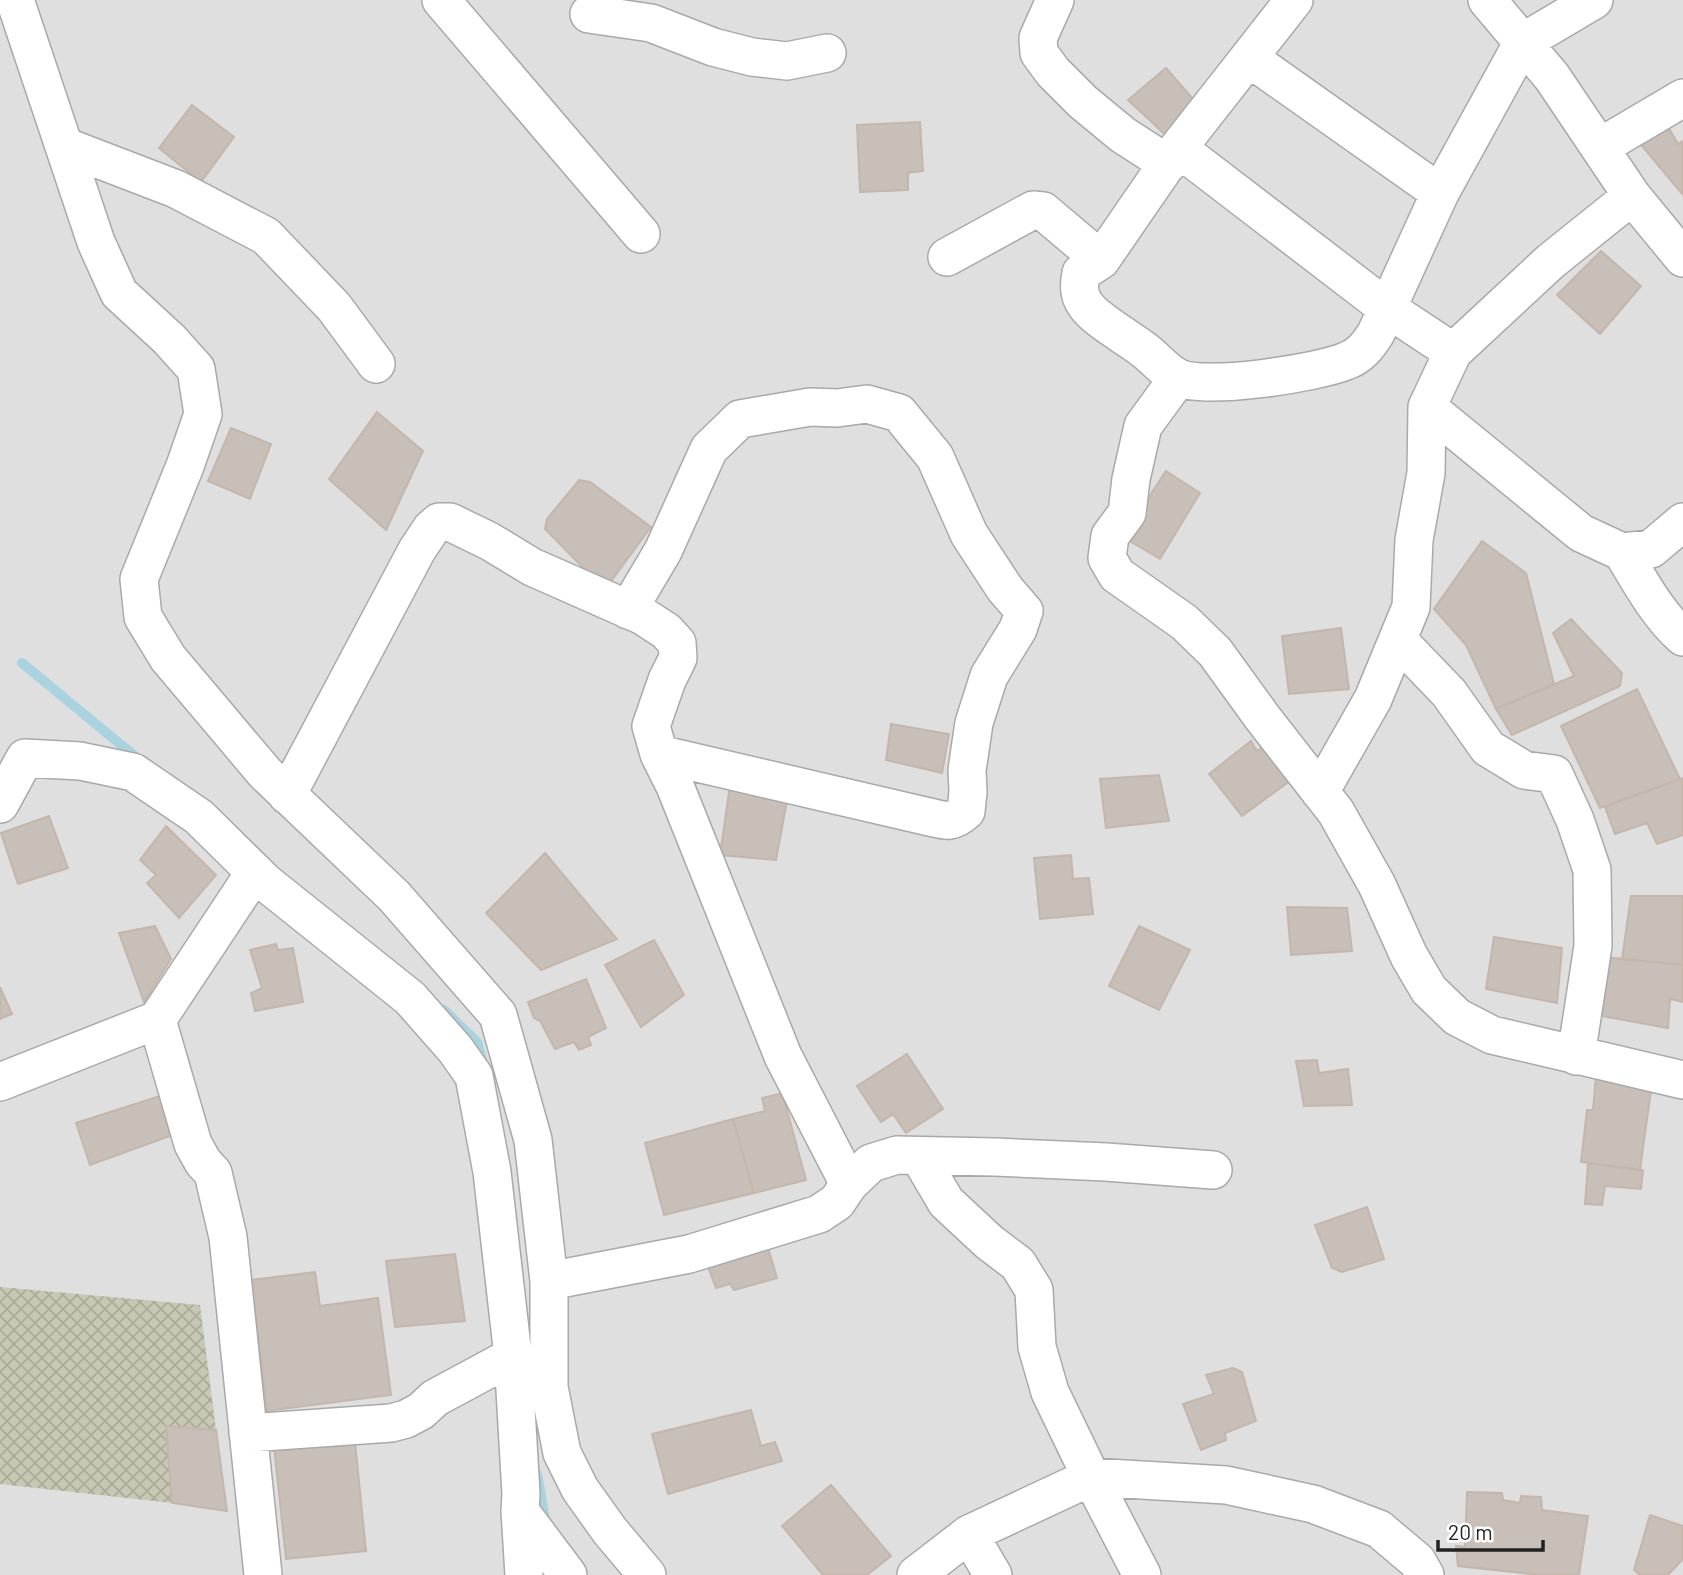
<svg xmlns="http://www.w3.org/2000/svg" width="1683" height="1575" viewBox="0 0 1683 1575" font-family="Barlow,sans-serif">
	<defs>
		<pattern id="construction-cross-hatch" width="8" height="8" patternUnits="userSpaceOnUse" patternTransform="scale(1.75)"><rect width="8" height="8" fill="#c7c7b4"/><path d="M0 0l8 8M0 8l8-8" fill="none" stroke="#abab9a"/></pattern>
	</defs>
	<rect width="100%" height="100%" fill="#f2efe9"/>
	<!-- residential -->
	<path fill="#e0dfdf" d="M0,0H1683V1575H0Z"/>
	<!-- construction -->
	<path fill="url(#construction-cross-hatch)" d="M0,1287L200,1305L216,1430L166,1426L172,1503L0,1484Z"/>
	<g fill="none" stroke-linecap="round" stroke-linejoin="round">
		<!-- stream -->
		<path stroke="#aad3df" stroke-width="10" d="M22,663L142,762
			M444,1010L477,1042L484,1066
			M537,1474L545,1519L548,1523"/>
	</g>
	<!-- building -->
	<path fill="#c7bfb8" stroke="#c4b6ab" stroke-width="2" d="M1166,68L1200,107L1169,138L1128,100Z
		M192,105L234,137L201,182L159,148Z
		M920,122L923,171L908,173V190L860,192L857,125Z
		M1667,125L1678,144L1683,141V195L1637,140Z
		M1601,251L1641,286L1600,334L1557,295Z
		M377,412L423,451L386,530L329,479Z
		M231,428L271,444L250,499L208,481Z
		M1166,471L1200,493L1160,559L1123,537Z
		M579,480L590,482L651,527L612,580L600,585L545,529L547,519Z
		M1482,541L1526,573L1554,684L1496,709L1466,645L1434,609Z
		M1571,619L1622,673L1620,686L1512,735L1496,709L1574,676L1553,633Z
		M1341,628L1349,689L1289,694L1282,636Z
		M1637,689L1680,779L1600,808L1561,726Z
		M891,724L949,734L942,773L886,760Z
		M1251,741L1257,751L1268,743L1294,778L1242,816L1209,774Z
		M1159,775L1169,821L1106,828L1100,779Z
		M731,778L789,790L776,860L720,855Z
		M1683,778V835L1657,844L1647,823L1615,834L1605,807Z
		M49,816L68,868L18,884L1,833Z
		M166,826L216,875L179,918L147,883L156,875L140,860Z
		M545,853L617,939L541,970L486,913Z
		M1071,855L1073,879L1089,878L1093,914L1040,919L1034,858Z
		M1631,896H1683V965L1622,959Z
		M1287,907L1347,908L1352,951L1291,955Z
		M155,926L171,959L144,1002L119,933Z
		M1139,926L1190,950L1159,1010L1109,986Z
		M1494,937L1562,948L1557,1003L1486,989Z
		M654,940L684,995L641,1027L605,965Z
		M276,944L278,950L293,948L303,1002L255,1011L251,993L262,988L250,950Z
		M1605,957L1683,965V1002L1670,999L1668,1028L1596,1015Z
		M586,979L606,1028L588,1037L591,1045L579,1050L574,1042L555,1049L540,1021L534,1018L528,1002Z
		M0,987L12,1014L0,1019Z
		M907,1054L943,1109L906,1133L893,1114L881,1122L857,1086Z
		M1317,1060L1319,1073L1348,1069L1352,1105L1304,1106L1296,1061Z
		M1596,1076L1652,1083L1640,1170L1581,1162L1587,1110H1593Z
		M779,1094L784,1099L806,1180L754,1193L733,1119L765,1111L762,1098Z
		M160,1096L173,1135L90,1165L76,1123Z
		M733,1119L754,1193L664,1215L645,1143Z
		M1588,1163L1643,1170L1641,1189L1605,1186L1602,1205L1585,1204Z
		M1367,1207L1384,1259L1342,1272L1332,1268L1315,1225Z
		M765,1238L777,1278L734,1290L730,1284L716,1288L704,1256Z
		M455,1254L465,1321L395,1327L386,1261Z
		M315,1272L320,1306L378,1298L391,1395L267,1411L251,1280Z
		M1233,1368L1242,1372L1256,1421L1225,1433L1226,1440L1201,1450L1183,1404L1214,1394L1206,1375Z
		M751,1410L761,1446L775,1442L782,1461L668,1494L652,1434Z
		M166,1426L216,1430L227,1511L172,1503Z
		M354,1432L366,1551L286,1559L273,1437Z
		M831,1485L891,1556L867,1575H823L782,1526Z
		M1467,1492L1502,1493L1503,1500L1520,1503L1521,1496L1541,1497L1542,1510L1588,1516L1579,1575H1541L1458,1566L1456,1546L1465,1547Z
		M1650,1515L1683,1526V1559L1668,1575H1640L1634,1570Z"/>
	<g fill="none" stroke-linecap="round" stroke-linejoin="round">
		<!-- street casing -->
		<g stroke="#a9a9a9" stroke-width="40">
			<path id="street" d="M15,0L96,242L119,293L169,339L196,369L203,414L185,466L139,579L143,617L168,658L265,773L394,896L498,1015L533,1140L549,1281V1387L562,1453L580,1489L610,1531L647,1575
				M441,0L641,234
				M1055,0L1038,38L1039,53L1053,72L1083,102L1123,135L1168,164
				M1487,0L1552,77L1632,196L1683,258
				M589,14L651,23L713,47L752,57L787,61L827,53
				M1249,58L1440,193
				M64,146L176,189L266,236L334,307L376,364
				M1600,147L1683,98
				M1178,148L1388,309L1453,352
				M1632,196L1551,261L1453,352L1427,407L1581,533L1622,552L1651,549L1683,522
				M947,257L1033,210L1043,211L1101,260L1081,273C1079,284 1078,294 1085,304C1094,319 1129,338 1144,350C1155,358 1165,371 1177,377C1203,391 1317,373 1346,361C1360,356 1368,346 1376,333L1440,193L1523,42L1594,0
				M1101,260L1178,148L1294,0
				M1178,378L1143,426L1131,479L1127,513L1110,536L1107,558L1117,575L1184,622L1215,652L1262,717L1336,812L1377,885L1409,956L1429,990L1457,1017L1492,1035L1683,1080
				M1622,552C1640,581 1657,614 1683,637
				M628,610L663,551L709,449L740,419L810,407L837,408L867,404L899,413L935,457L969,534L1005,589L1024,611L1018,629L989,676L974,723L967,770L968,792L966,811C951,825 944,820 925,816L659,754
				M1398,640L1449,693L1488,748L1524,770L1554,774L1575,820L1592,870L1593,946L1576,1056
				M1320,792L1373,699L1411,607L1414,540L1426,473L1427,407
				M287,795L417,550L431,529L439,522H450L489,541L532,567L643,616L666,631L677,643L678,658L667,680L651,726L659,754L675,786L783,1056L849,1184
				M0,804L25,758L80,761L133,772L199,817L265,882L410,998L455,1049L474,1076L492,1172L513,1356L521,1494L520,1511L568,1575
				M157,1020L255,872
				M0,1082L157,1020L193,1144L203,1162L213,1173L228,1237L263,1575
				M919,1156L946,1202L989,1242L1018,1264L1034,1290L1037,1347L1050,1392L1091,1477L1142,1575
				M549,1281L689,1254L819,1214L837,1202L849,1184L871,1163L897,1155L995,1157L1106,1162L1213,1170
				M248,1433L391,1423L406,1419L421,1411L435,1398L513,1356
				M520,1511L524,1575
				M969,1534L993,1575
				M916,1575L969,1534L1091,1477L1226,1485L1313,1504L1379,1529L1417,1561L1425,1575"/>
		</g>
		<!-- street -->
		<use href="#street" stroke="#fff" stroke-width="37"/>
	</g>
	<!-- scale -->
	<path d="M1438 1540v10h105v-10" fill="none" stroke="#222222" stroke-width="3.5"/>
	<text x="1448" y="1540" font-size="21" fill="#222222" stroke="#ffffff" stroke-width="5" paint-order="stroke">20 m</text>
</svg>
